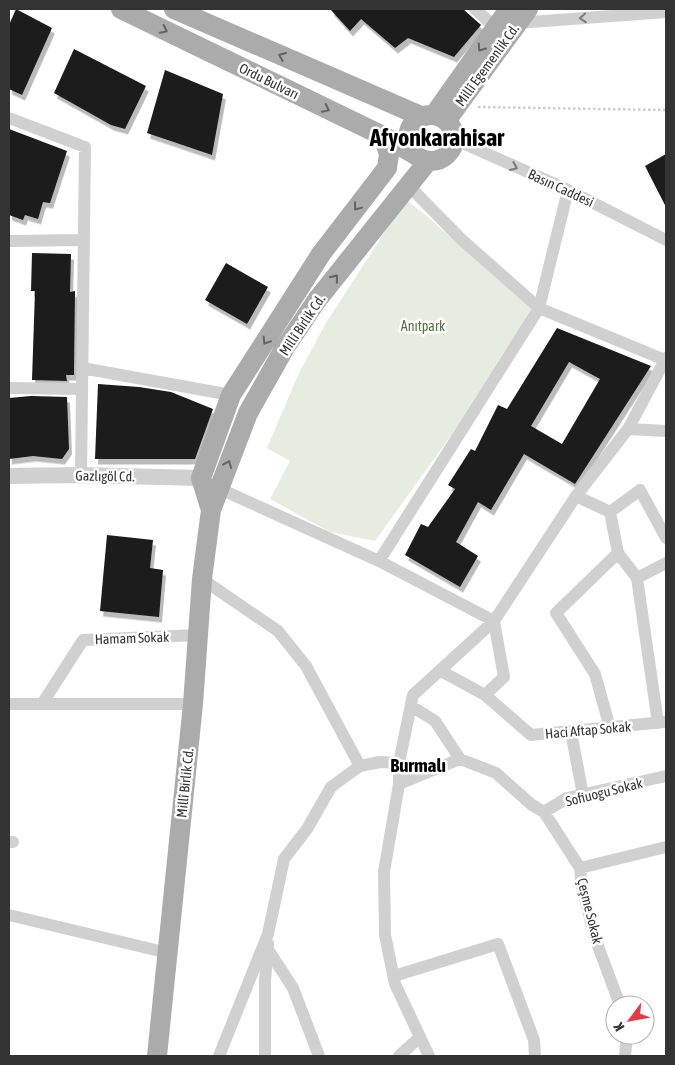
<svg xmlns="http://www.w3.org/2000/svg" width="675" height="1065" viewBox="0 0 675 1065" font-family="'Asap Condensed',sans-serif">
	<defs>
		<filter id="shadow"><feDropShadow dx="3" dy="5.5" stdDeviation="0" flood-color="#0004"/></filter>
	</defs>
	<rect width="100%" height="100%" fill="#fff"/>
	<!-- green -->
	<path fill="#e6ecdf" d="M408,201L428,217L531,309L452,434L375,541L330,532L270,499L290,461L267,448L298,375L326,323L401,207Z"/>
	<!-- building -->
	<path fill="#1a1a1a" fill-rule="evenodd" filter="url(#shadow)" d="M16,9L52,28L22,95L9,89V25Z
		M330,9H463L481,25L454,57L408,38L395,48L361,19L350,31Z
		M74,49L146,86L125,129L111,125L54,93Z
		M165,70L223,94L212,155L147,133Z
		M9,129L67,151L50,203L43,202L38,219L25,215L23,220L9,215Z
		M666,154V207L645,166Z
		M32,253L71,254L70,292L75,291L74,369V375H66L67,381L32,380L35,291H31Z
		M226,263L268,287L247,324L205,300Z
		M557,328L651,366L575,484L524,454L491,510L478,502L456,542L478,556L460,587L405,555L421,524L428,527L455,489L448,485L471,449L475,451L498,405L507,409ZM569,362L600,379L562,444L531,426Z
		M98,384L139,387L171,392L213,409L195,459H95Z
		M31,396L67,397L69,449L62,459L33,456L9,459V398Z
		M107,535L153,540L150,568L163,570L159,617L100,611Z"/>
	<g fill="none" stroke-linecap="round" stroke-linejoin="round">
		<!-- path -->
		<path stroke="#cdcdcd" stroke-width="2.5" stroke-dasharray="2.5 2.5" stroke-linecap="butt" d="M478,107L666,110"/>
		<!-- minor -->
		<path stroke="#d0d0d0" stroke-width="12" d="M475,9L495,27
			M517,23L666,12
			M9,118L85,147L81,475
			M454,139L568,190L666,240
			M408,185L461,239L539,308L665,360
			M9,241L84,240
			M82,368L231,395
			M9,388L82,389
			M628,429L666,431
			M218,488L379,561L494,621L504,677L485,695
			M576,496L610,512L618,553L637,578L658,723
			M610,512L640,490L666,538
			M379,561L539,308L568,190
			M637,578L666,563
			M202,579L278,631L306,666L360,766
			M441,671L485,695L531,735L664,722
			M9,704H193
			M42,704L83,640L198,635
			M411,706L435,721L460,759
			M610,728L595,674L556,613L618,553
			M571,732L583,795
			M399,784L460,759L496,773L532,805L544,812L580,868L582,887L595,938L620,1005
			M544,812L567,798L666,776
			M9,842H13
			M580,868L666,847
			M9,915L168,953
			M267,948L293,988L319,1056
			M394,976L498,944L534,1040L535,1056
			M219,1056L268,934L284,859L307,829L331,787L360,766L380,762L399,763
			M265,1056V981L268,944
			M399,1056L420,1037
			M429,1056L395,984L385,935L384,872L399,784V763L413,695L494,621L576,496L628,429L666,358
			M625,1056L627,1035"/>
		<!-- tertiary -->
		<path stroke="#d0d0d0" stroke-width="16" d="M9,476L81,475L201,478"/>
		<!-- primary -->
		<path stroke="#ababab" stroke-width="20" d="M121,9L383,136L416,155
			M174,9L423,117
			M434,115L509,9
			M408 138a23 23 0 1 1 46 0a23 23 0 1 1-46 0Z
			M446,121L528,9
			M211,510L201,478L231,395L321,254L387,168L389,154L383,136
			M157,1056L193,704L202,579L211,510L248,413L284,349L317,300L428,161"/>
	</g>
	<!-- one-way arrows -->
	<defs><path id="oneway-chevron" d="M-2-3.5L2.5 0L-2 3.5" fill="none" stroke-width="1.6" stroke-linecap="round" stroke-linejoin="round" transform="scale(1.25)"/></defs>
	<g stroke="#7a7a7a">
		<use href="#oneway-chevron" transform="translate(583 18) rotate(176)"/>
		<use href="#oneway-chevron" transform="translate(514 167) rotate(23)"/>
	</g>
	<g stroke="#636363">
		<use href="#oneway-chevron" transform="translate(164 30) rotate(26)"/>
		<use href="#oneway-chevron" transform="translate(481 48) rotate(125)"/>
		<use href="#oneway-chevron" transform="translate(282 56) rotate(-157)"/>
		<use href="#oneway-chevron" transform="translate(326 109) rotate(26)"/>
		<use href="#oneway-chevron" transform="translate(357 207) rotate(127)"/>
		<use href="#oneway-chevron" transform="translate(335 278) rotate(-52)"/>
		<use href="#oneway-chevron" transform="translate(266 341) rotate(123)"/>
		<use href="#oneway-chevron" transform="translate(228 464) rotate(-67)"/>
	</g>
	<g text-anchor="middle" dominant-baseline="central" stroke-width="5" stroke-linejoin="round" paint-order="stroke">
		<!-- street labels -->
		<g font-size="14" fill="#333" stroke="#fff">
			<text transform="translate(487 65) rotate(-54)">Millî Egemenlik Cd.</text>
			<text transform="translate(269 81) rotate(26)">Ordu Bulvarı</text>
			<text transform="translate(561 188) rotate(25)">Basın Caddesi</text>
			<text transform="translate(302 325) rotate(-56)">Millî Birlik Cd.</text>
			<text transform="translate(105 476) rotate(1)">Gazlıgöl Cd.</text>
			<text transform="translate(132 638) rotate(-2)">Hamam Sokak</text>
			<text transform="translate(588 730) rotate(-5)">Haci Aftap Sokak</text>
			<text transform="translate(185 783) rotate(-84)">Millî Birlik Cd.</text>
			<text transform="translate(604 792) rotate(-14)">Sofiuogu Sokak</text>
			<text transform="translate(590 911) rotate(76)">Çeşme Sokak</text>
		</g>
		<!-- park labels -->
		<g font-size="14" fill="#56703f" stroke="#fff">
			<text x="423" y="326">Anıtpark</text>
		</g>
		<!-- district labels -->
		<g font-size="19" font-weight="bold" fill="#000" stroke="#fff">
			<text x="418" y="765">Burmalı</text>
		</g>
		<!-- town labels -->
		<g font-size="24" font-weight="bold" fill="#000" stroke="#fff">
			<text x="437" y="137">Afyonkarahisar</text>
		</g>
	</g>
	<!-- border -->
	<rect width="675" height="1065" fill="none" stroke="#333333" stroke-width="20"/>
	<!-- north arrow -->
	<g transform="translate(630 1020) rotate(238)"><circle r="24" fill="#ffffff" stroke="#adadad"/>
	<path d="M0-4L9 19L0 12L-9 19Z" fill="#e63946"/>
	<text y="-8" font-size="14" font-weight="bold" text-anchor="middle" fill="#333333">K</text>
	</g>
</svg>
